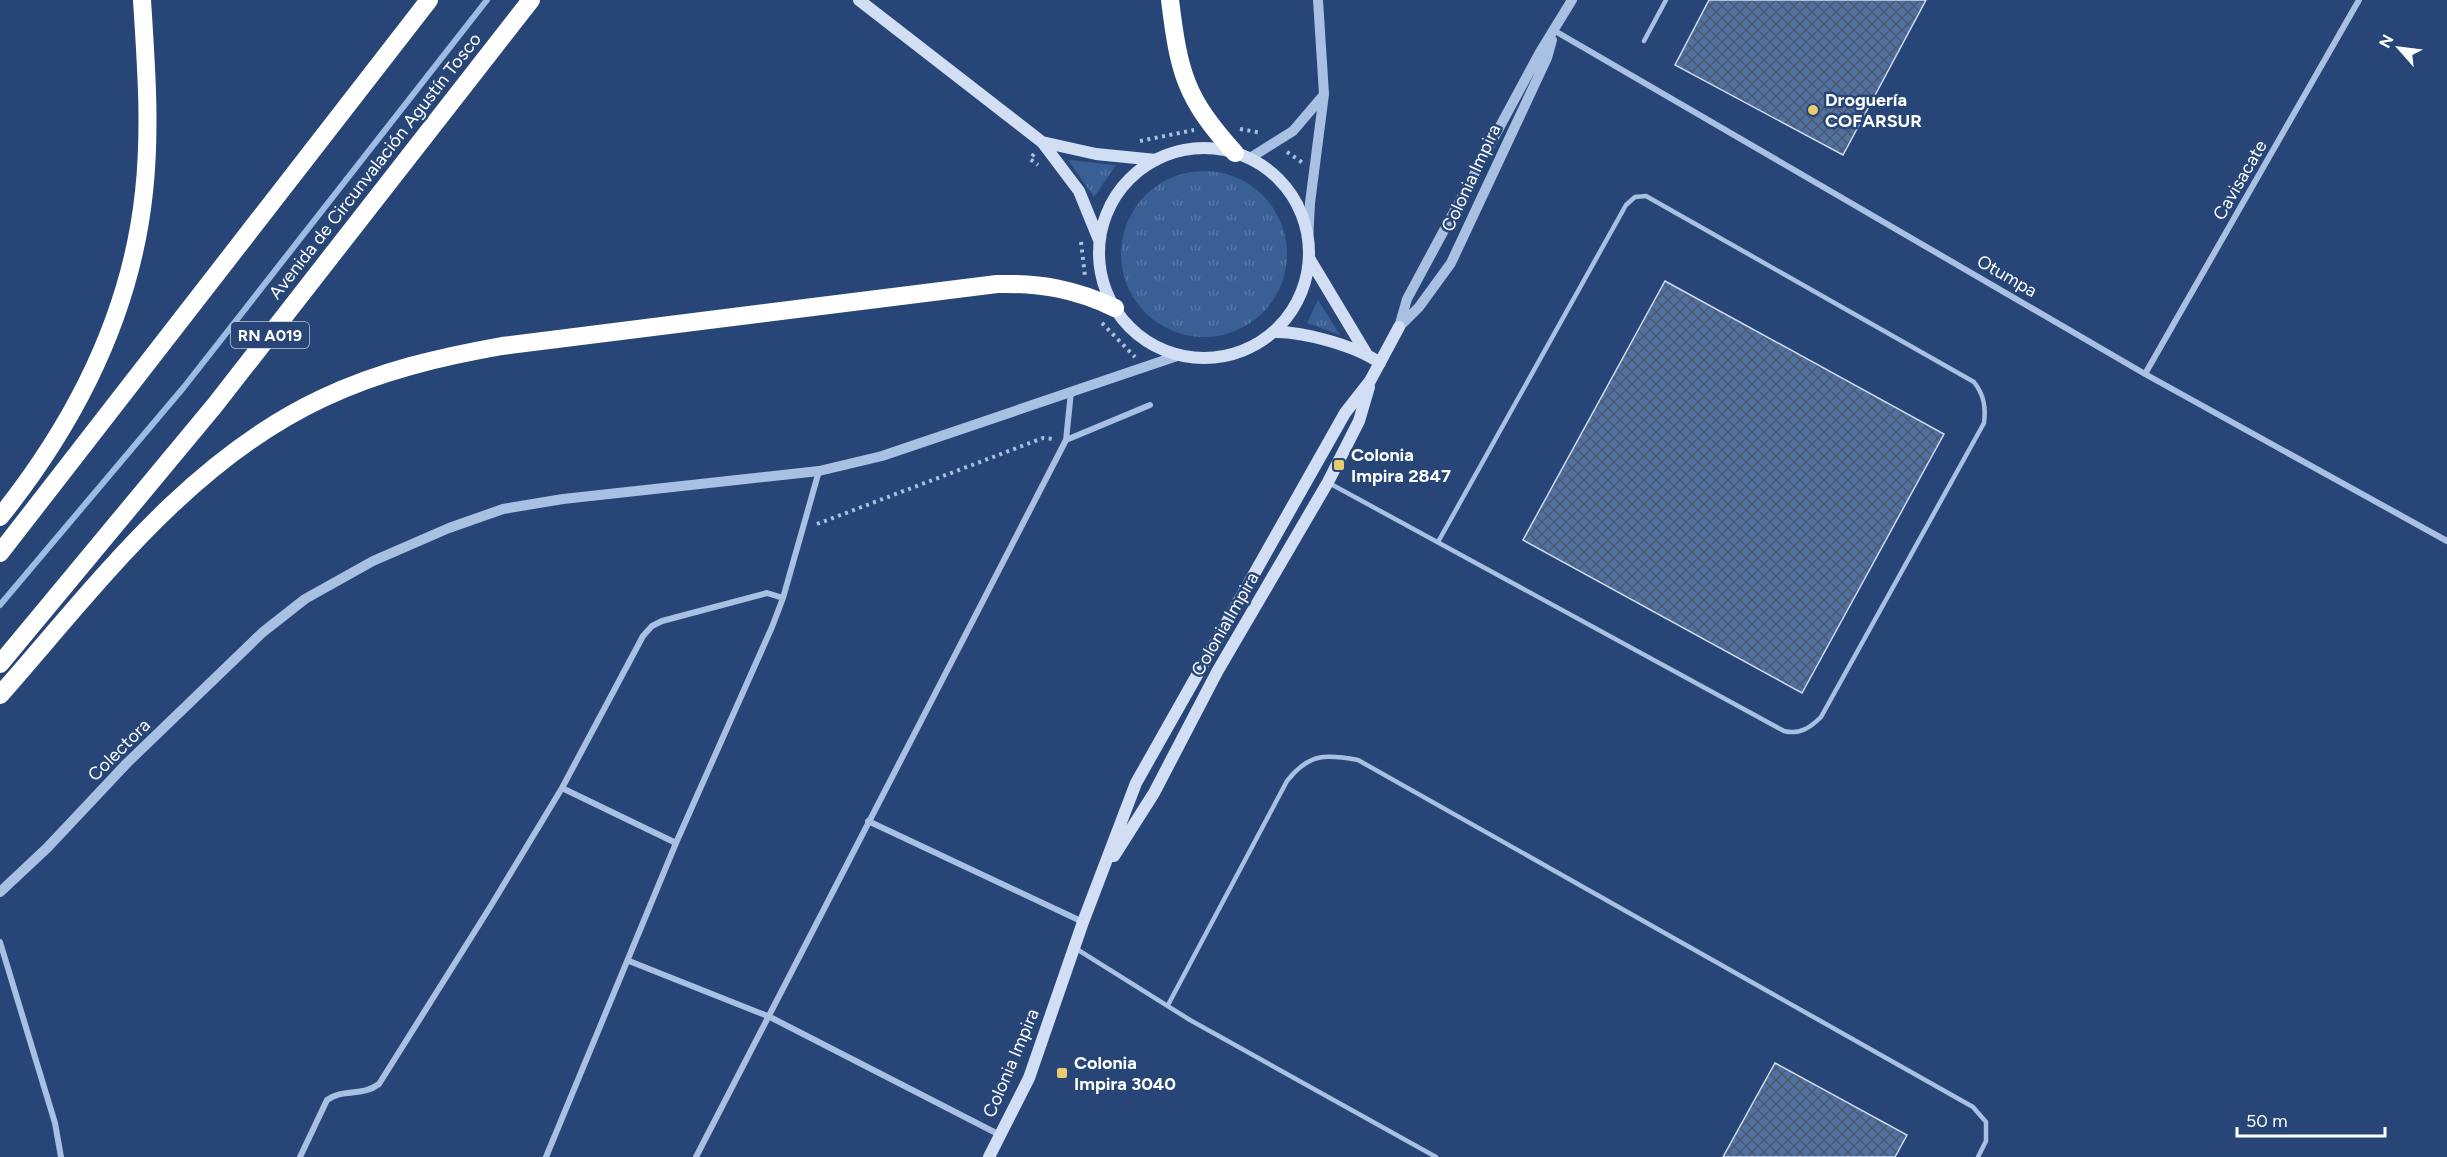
<svg xmlns="http://www.w3.org/2000/svg" width="2447" height="1157" viewBox="0 0 2447 1157" font-family="Figtree,sans-serif">
	<defs>
		<pattern id="grass-tufts" width="24" height="20" patternUnits="userSpaceOnUse" patternTransform="scale(1.5)"><rect width="24" height="20" fill="#3a5f95"/><path d="M3 7l-1-3M5 7V3M7 7l1-3M15 17l-1-3M17 17v-4M19 17l1-3" fill="none" stroke="#5877a5"/></pattern>
		<pattern id="building-cross-hatch" width="8" height="8" patternUnits="userSpaceOnUse" patternTransform="scale(1.5)"><rect width="8" height="8" fill="#4f70a1"/><path d="M0 0l8 8M0 8l8-8" fill="none" stroke="#4d5a6e"/></pattern>
	</defs>
	<rect width="100%" height="100%" fill="#274677"/>
	<!-- grass -->
	<path fill="url(#grass-tufts)" d="M1068,160L1116,165L1094,197Z
		M1121 254a83 83 0 1 1 166 0a83 83 0 1 1-166 0Z
		M1318,300L1340,335L1307,323Z"/>
	<g fill="none" stroke-linecap="round" stroke-linejoin="round">
		<!-- stream -->
		<path stroke="#9dbbe3" stroke-width="6" d="M0,605L184,387L487,0"/>
	</g>
	<!-- building -->
	<path fill="url(#building-cross-hatch)" stroke="#cbdbf2" stroke-width="1.5" d="M1709,0H1926L1843,155L1675,65Z
		M1665,281L1944,434L1802,693L1523,540Z
		M1775,1063L1907,1135L1895,1157H1723Z"/>
	<g fill="none" stroke-linecap="round" stroke-linejoin="round">
		<!-- path -->
		<path stroke="#a8c0e2" stroke-width="4" stroke-dasharray="3 4.5" stroke-linecap="butt" d="M1240,129L1262,133
			M1140,141L1194,130
			M1287,152L1303,163
			M1034,154L1030,159L1038,165
			M1081,242L1085,276
			M1102,323L1135,357
			M817,524L1043,438L1054,439"/>
		<!-- service -->
		<path stroke="#a8c0e2" stroke-width="4.5" d="M1644,41L1666,0
			M1329,483L1784,731C1799,735 1810,728 1821,717L1984,423C1986,407 1984,395 1974,382L1646,196L1635,197L1626,205L1438,542
			M1075,948L1190,1020L1436,1157
			M1168,1005L1287,781C1309,753 1326,754 1358,760L1973,1107L1986,1122V1141L1978,1157"/>
		<!-- minor -->
		<path stroke="#a8c0e2" stroke-width="6" d="M1555,31L2145,374L2447,541
			M2145,374L2359,0
			M1066,440L1150,405
			M562,788L676,843
			M868,821L1083,922
			M0,942L55,1123L61,1157
			M629,961L770,1017L1000,1135
			M300,1157L327,1100C343,1088 362,1097 379,1084L492,904L562,788L643,636L652,626L662,621L767,593L783,598
			M546,1157L676,843L772,627L783,598L819,471
			M696,1157L1066,440L1071,392"/>
		<!-- tertiary -->
		<path stroke="#a8c0e2" stroke-width="10" d="M1250,158L1293,131L1322,97
			M1308,242L1310,203L1324,94L1318,0
			M1400,326L1419,307L1451,263L1547,58L1552,40
			M1399,327L1407,299L1540,52L1572,0
			M0,892L47,848L127,763L263,632L305,599L373,561L449,528L503,509L563,499L819,471L882,456L1180,355"/>
		<!-- secondary -->
		<path stroke="#d1def3" stroke-width="12" d="M859,0L1042,142L1079,191L1099,240
			M1042,142L1096,154L1156,160
			M1099 253a105 105 0 1 1 210 0a105 105 0 1 1-210 0Z
			M1309,258L1366,353
			M1273,332C1303,331 1356,346 1380,363
			M1114,856L1154,793L1217,672L1328,482L1359,421L1369,387
			M989,1157L1029,1078L1083,922L1136,783L1345,413L1370,381L1399,327"/>
		<!-- motorway -->
		<path stroke="#fff" stroke-width="18" d="M1170,0C1179,73 1185,98 1235,153
			M0,517C76,422 131,315 144,192C151,128 146,63 142,0
			M0,553L429,0
			M0,664L215,405L531,0
			M0,695C96,586 188,461 323,398C380,371 440,357 502,346L997,284C1041,283 1075,289 1115,308"/>
	</g>
	<!-- markers -->
	<g fill="#eacc6e" stroke="#274677" stroke-width="2">
		<circle cx="1813" cy="110" r="6"/>
		<rect x="1333" y="459" width="12" height="12" rx="3"/>
		<rect x="1056" y="1067" width="12" height="12" rx="3"/>
	</g>
	<g text-anchor="middle" dominant-baseline="central" stroke-width="5" stroke-linejoin="round" paint-order="stroke">
		<!-- shield labels -->
		<rect fill="#274677" stroke="#bec8d6" stroke-width="1.5" x="231" y="322" width="78" height="26" rx="4.5"/>
		<g font-size="16" font-weight="bold" fill="#fff">
			<text x="270" y="335">RN A019</text>
		</g>
		<!-- poi labels -->
		<g font-size="18" font-weight="bold" fill="#fff" stroke="#274677" text-anchor="start">
			<text x="1825" y="100">Droguería<tspan x="1825" dy="21">COFARSUR</tspan></text>
			<text x="1351" y="455">Colonia<tspan x="1351" dy="21">Impira 2847</tspan></text>
			<text x="1074" y="1063">Colonia<tspan x="1074" dy="21">Impira 3040</tspan></text>
		</g>
		<!-- street labels -->
		<g font-size="18" fill="#fff" stroke="#274677">
			<text transform="translate(375 166) rotate(-52)">Avenida de Circunvalación Agustín Tosco</text>
			<text transform="translate(1471 178) rotate(-65)">Colonia Impira</text>
			<text transform="translate(2240 180) rotate(-60)">Cavisacate</text>
			<text transform="translate(2007 276) rotate(30)">Otumpa</text>
			<text transform="translate(1225 624) rotate(-60)">Colonia Impira</text>
			<text transform="translate(119 750) rotate(-45)">Colectora</text>
			<text transform="translate(1011 1063) rotate(-67)">Colonia Impira</text>
		</g>
	</g>
	<!-- north arrow -->
	<g transform="translate(2399 48) rotate(298)" stroke="#274677" stroke-width="4.5" paint-order="stroke">
	<path d="M0-4.5L10 22L0 15L-10 22Z" fill="#ffffff"/>
	<text y="-9" font-size="16" font-weight="bold" text-anchor="middle" fill="#ffffff">N</text>
	</g>
	<!-- scale -->
	<path d="M2237 1127v9h148v-9" fill="none" stroke="#ffffff" stroke-width="3"/>
	<text x="2246" y="1127" font-size="18" fill="#ffffff" stroke="#274677" stroke-width="4.5" paint-order="stroke">50 m</text>
</svg>
